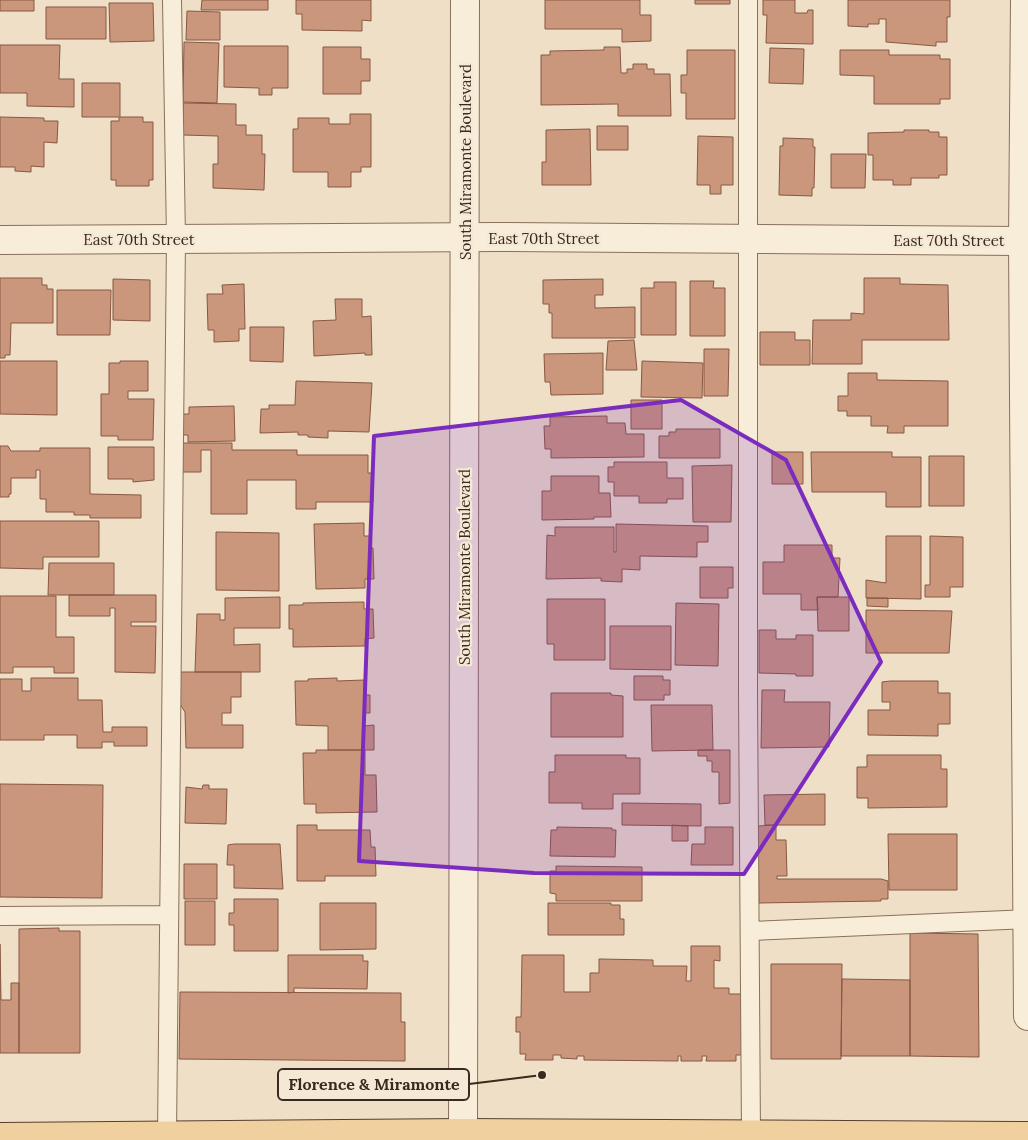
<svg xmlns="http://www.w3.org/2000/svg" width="1028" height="1140" viewBox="0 0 1028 1140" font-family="Lora,serif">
	<rect width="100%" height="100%" fill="#eedfc6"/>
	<!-- building -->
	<path fill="#cb977c" stroke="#875842" d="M0,0H34V11H0Z
		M202,0H268V10H201Z
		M296,0H371V21L362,20V31L302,30V14H296Z
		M545,0H640V15H651V41L622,42V29H545Z
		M695,0H730V4H695Z
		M763,0H795V13H807L808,10H813V44L766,43L767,15H763Z
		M848,0H950V17H947V42H936V46L886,42V19H879V24H868V27L848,26Z
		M109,3H153L154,41L110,42Z
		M46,7H106V39H46Z
		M187,11L220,12V40H186Z
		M184,42L219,43L217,103L183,102Z
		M0,45H60L59,79H74V107L27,106V93H0Z
		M224,46H288V88H272V95H259V88L224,87Z
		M323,47H361V59H370V81H361V94H323Z
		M604,47H620L621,73H627V69H633V64H647V69H654V74H670L671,116H618V104L541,105V55H550V51L604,50Z
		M770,48L804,49L803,84L769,83Z
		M687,50H735V119H686V93H681V75H687Z
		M840,50H889V55H940V59H950V99H940V104H874V76L840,75Z
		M82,83H120V117H143V122H153V180H149V186H116V180H111V121H119V117H82Z
		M183,103L236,104V125H246V135H262V154H265L264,190L213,188V164H218V136L183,135Z
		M350,114H371V167H361V172H351V187H328V172H293V129H298V118H329V124H350Z
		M0,117L44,118V121H58L57,143L44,142V167L31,166V172L15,171V167H0Z
		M597,126H628V150H597Z
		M590,129L591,185H542V162H546V130Z
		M904,130H929V132H939V137H947V175H939V178H911V185H893V180H873V155H868V133L904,132Z
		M698,136L733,137V185H721V194H710V185H697Z
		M783,138L813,139V147H815L814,188H812V196L779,195L780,146H783Z
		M831,154H866L865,188H831Z
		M0,278H42V285H47V289H53V323H11L10,355H5V358H0Z
		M864,278H900V284L948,285L949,340H862V364H812L813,320H851V313L864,314Z
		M113,279L150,280V321L113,320Z
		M603,279V295H595V308L635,307V338H552V313H549V304H543V280Z
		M690,281H714L713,288H725V336H690Z
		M654,282H676V335H641V288H654Z
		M244,284L245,329H239V341L214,342V330H208L207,294H223L222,285Z
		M57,290H111L110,335H57Z
		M335,299H362V317L371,316L372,355H365V353L314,356L313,321L336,320Z
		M250,327H284L283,362L250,361Z
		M760,332H795V340H810V365H760Z
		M634,340L637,370H606L608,341Z
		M704,349H729L728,396H704Z
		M603,353V394L551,395L550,382H545L544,354Z
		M0,361H57V415L0,414Z
		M120,361H148V391H128V399H154L153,440H118V436H101V394H109V363H120Z
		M642,361L703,363L702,398L641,397Z
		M848,373H877V380L948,381V426H904V433H887L888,426H871V416H847V411H838V396H848Z
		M296,381L372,383L369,432L328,431V438L308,437V435H298V432L260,433L261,409H269V405H295Z
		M631,400H662V429H631Z
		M234,406L235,441L188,442V435H183V414H189V407Z
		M607,416V423H625L626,434H644V457L551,458V449H545L544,426H550V417Z
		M676,429H720V458H659V436H669V432H676Z
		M179,443H232V450H297V455H368V473H373V502H316V509H296V480H247V514H211V450H201V472H179Z
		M0,446H8L11,451H40V448H90V494L141,495V518H90V515H74V512H46V499H40V470H36V478H11V494H9V497H0Z
		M108,447H154V480L133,482V479H108Z
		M772,452H803V484H772Z
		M811,452H892V457H921V507H886V492H812Z
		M929,456H964V506H929Z
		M614,462H667V478H683V499H667V503H639V496H614V482H608V467H614Z
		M732,465L731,522H693L692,466Z
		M551,476H599V493H610L611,517H594V519L542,520V491H551Z
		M0,521H99V557H43V569L0,568Z
		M364,523V536H371V548H373L374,579H365V588L316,589L314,524Z
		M616,524L708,526V542H697V557L640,556V570L622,569V582L601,581V578L546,579L547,535L555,536V527H614V552H616Z
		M216,532L279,533V591L216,590Z
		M886,536H921V599L866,598V580L886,583Z
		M930,536L963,537V587H950V597H925V585H930Z
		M784,545H832V558H840L838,597H817L818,610H801V594H763V562H784Z
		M49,563H114V595H48Z
		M700,567H733V588H728V598H700Z
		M69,595H156V622H131V626H156L155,673L115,672V608H110V616H69Z
		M0,596H56V637H74V673H54V667H13V673H0Z
		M280,597V628H234V645L260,644V672H195L197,614H220V620H225V598Z
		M817,597H849V631H818Z
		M867,598H888V607L867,606Z
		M547,599H605V660H554V644H547Z
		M364,602V609H373L374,638L365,639V646L293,647V629H289V605H303V603Z
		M676,603L719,604L718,666L675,665Z
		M866,610L952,611L949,653H866Z
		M610,626H671V670L610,669Z
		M759,630H776V639H796V635H813V676H796V674L759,673Z
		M180,672H241V697H231V713H222V725H243V748H186L185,712L180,704Z
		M634,676H663V680H670V695H664V700H634Z
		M31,678H78V700H102L103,732H112V727H147V746H114V742H102V748H77V735H44V740H0V679H22V691H31Z
		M337,678V681L364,680V695H370V713H364V726L374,725V750H328V726L296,725L295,681H308V679Z
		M890,681H938V693H950V724H938V736L868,735V710H890V702H882V682Z
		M762,690H785L784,702H830L829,747L761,748Z
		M551,693H611V695L623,696V737H551Z
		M651,705H712L713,750L652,751Z
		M316,750H365V775H376L377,812L316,813V804H304L303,753H316Z
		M698,750H730V803L719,804V772H712V761H707V756H698Z
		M555,755H626V758H640V794H613V809H582V803H549V772H555Z
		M867,755H941V769H947V807L868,808V798H857V767H867Z
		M0,784L103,785L102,898L0,897Z
		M203,785H209V789H227L226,824L185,823L186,787L202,789Z
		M825,794V825H765L764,795Z
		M622,803L701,804V826L622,825Z
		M297,825H317V830H370L371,847H375L376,876H325V881H297Z
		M672,825L688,826V841H672Z
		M776,825V840H786L787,876H777V879H881L888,881V899H881V901L759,903L758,826Z
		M557,827L612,828V830H616L615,857L550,856L551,830H557Z
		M705,827H733V865H691L692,844H705Z
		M888,834H957V890H889Z
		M234,844H280L283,889L234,888V865H227L228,845Z
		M184,864H217V899H184Z
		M556,866L642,867V901H556V894L550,893V871H556Z
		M234,899H278V951H234V925H229V913H234Z
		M185,901H215V945H185Z
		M320,903H376V949L320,950Z
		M548,903H611V905H620V919H624V935H548Z
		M59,928V931H80V1053H19V929Z
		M910,933L978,934L979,1057L910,1056Z
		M0,944L1,1000H11V983H19V1053H0Z
		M691,946H720V961L714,960V988H729V994H742V1055H736V1061H706L707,1056H702V1061H681V1056H678V1061L584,1060V1056H577V1059L561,1058V1055H553V1060H525L526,1054H520V1032H516V1017H521L522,955H564V992H590V973H599V959L653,960V966H687L686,981H691Z
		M288,955H363V961H368L367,989L294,988V992L288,993Z
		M771,964H842L841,1059H771Z
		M842,979L910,980V1056H841Z
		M180,992L401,993V1022H405V1061L179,1059Z"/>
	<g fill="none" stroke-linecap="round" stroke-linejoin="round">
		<!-- service casing -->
		<g stroke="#89705c" stroke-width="20">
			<path id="service" d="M748,0V694L751,1135
				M0,916L169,915
				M750,931L1028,919
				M167,1136L176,239L172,0"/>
		</g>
		<!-- minor casing -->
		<g stroke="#89705c" stroke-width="30">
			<path id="minor" d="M0,240L495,237L1028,241"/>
		</g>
		<!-- tertiary casing -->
		<g stroke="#89705c" stroke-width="30">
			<path id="tertiary" d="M1025,0L1023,241L1028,1016
				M463,1133L465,0"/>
		</g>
		<!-- primary casing -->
		<g stroke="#573f30" stroke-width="30">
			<path id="primary" d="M0,1137L463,1133L1028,1136"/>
		</g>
		<!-- service -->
		<use href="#service" stroke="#f8edd9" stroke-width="18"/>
		<!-- minor -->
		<use href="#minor" stroke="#f8edd9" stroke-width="28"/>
		<!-- tertiary -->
		<use href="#tertiary" stroke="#f8edd9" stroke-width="28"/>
		<!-- primary -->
		<use href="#primary" stroke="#f0d09e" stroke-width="28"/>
	</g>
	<!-- marked area -->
	<path fill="#7b2cbf" fill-opacity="0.2" stroke="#7b2cbf" stroke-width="4" stroke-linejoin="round" d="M681,400L786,460L881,662L744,874L534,873L359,861L374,436Z"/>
	<g text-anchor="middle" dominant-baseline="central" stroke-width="4.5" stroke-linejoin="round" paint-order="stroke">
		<!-- street labels -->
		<g font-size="15" fill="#392a1f" stroke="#f5e9d5">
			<text transform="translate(465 162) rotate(-90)">South Miramonte Boulevard</text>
			<text x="544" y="238">East 70th Street</text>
			<text x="139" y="239">East 70th Street</text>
			<text x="949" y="240">East 70th Street</text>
			<text transform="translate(464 567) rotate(-90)">South Miramonte Boulevard</text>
		</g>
	</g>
	<!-- callouts -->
	<path fill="none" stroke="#392a1f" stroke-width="2" d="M542 1075L469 1084"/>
	<circle fill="#392a1f" stroke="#f5e9d5" stroke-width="2" cx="542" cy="1075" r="5"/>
	<rect fill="#f5e9d5" stroke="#392a1f" stroke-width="2" x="278" y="1069" width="191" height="31" rx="5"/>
	<g font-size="16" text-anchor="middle" font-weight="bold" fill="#392a1f">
		<text x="374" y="1090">Florence &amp; Miramonte</text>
	</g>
</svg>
